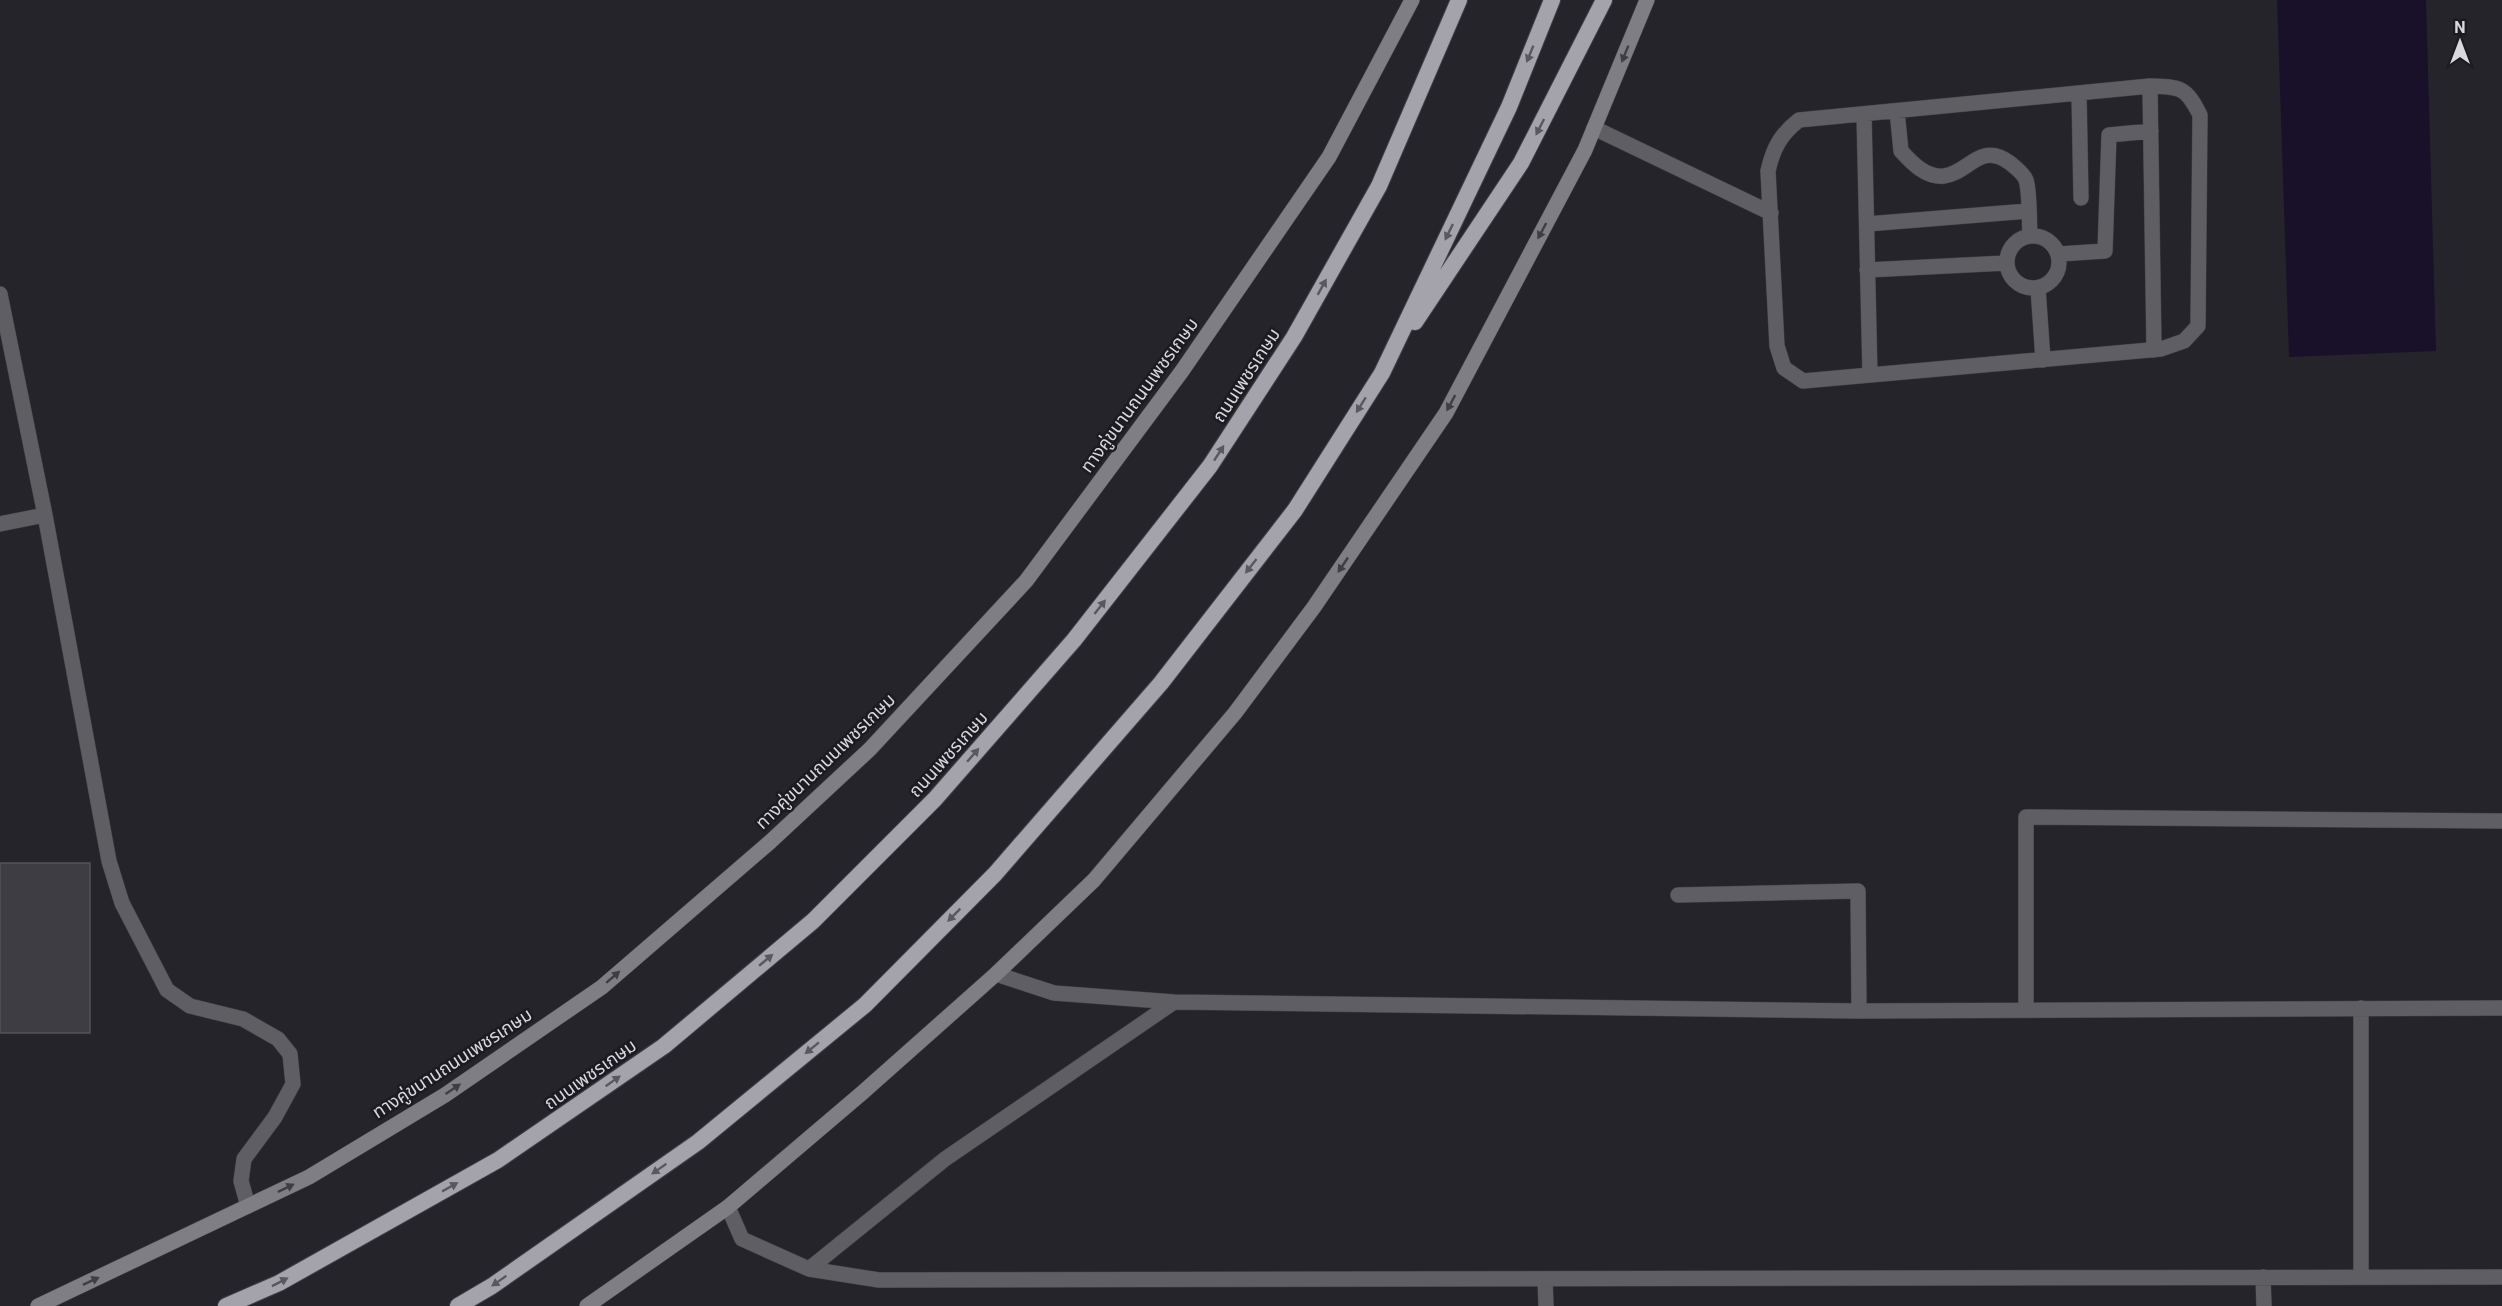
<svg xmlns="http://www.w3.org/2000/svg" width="2502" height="1306" viewBox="0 0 2502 1306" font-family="Roboto,'Noto Sans Thai',sans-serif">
	<rect width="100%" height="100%" fill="#26242b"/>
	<!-- water -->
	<path fill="#181129" d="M2277,0H2426L2436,351L2289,357Z"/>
	<!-- building -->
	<path fill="#3e3d44" stroke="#54535a" stroke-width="1.5" d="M0,863H90V1033H0Z"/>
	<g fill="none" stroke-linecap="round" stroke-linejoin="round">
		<!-- service casing -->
		<g stroke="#434147" stroke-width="16">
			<path id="service" d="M2150,86C2181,87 2186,87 2200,115L2198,326L2184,341L2161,349L1803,381L1784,368L1777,346L1768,171C1773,148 1781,134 1799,120Z
				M2150,86L2154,350
				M2079,93L2081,198
				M1897,111L1901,151C1912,163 1926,178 1944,176C1969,173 1980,141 2010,163C2015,167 2024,174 2026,180C2030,192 2029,221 2030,236
				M1864,114L1870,375
				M1594,128L1771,213
				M1867,224L2028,211
				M2007 262a26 26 0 1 1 52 0a26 26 0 1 1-52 0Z
				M2059,254L2105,251L2109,135L2151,131
				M1867,270L2006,263
				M2038,288L2043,360
				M0,294L45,515L109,861L122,903L167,990L190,1006L243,1019L278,1039L290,1054L293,1084L275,1117L244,1159L241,1181L248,1206
				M0,524L45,515"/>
		</g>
		<!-- minor casing -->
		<g stroke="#434147" stroke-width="16">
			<path id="minor" d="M1678,895L1858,891L1859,1011
				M996,974L1054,993L1174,1002L1859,1011L2502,1008
				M2361,1008V1277
				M2026,1010V817L2502,821
				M728,1207L742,1239L809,1269L879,1280L2502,1277
				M809,1269L945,1159L1174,1002
				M2263,1277L2264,1306
				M1545,1279L1546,1306"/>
		</g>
		<!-- secondary casing -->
		<g stroke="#434147" stroke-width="16">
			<path id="secondary" d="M38,1306L309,1177L445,1095L602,987L770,842L870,749L1026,581L1182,371L1329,157L1412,0
				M587,1306L728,1207L862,1093L996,974L1094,880L1235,713L1314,607L1446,413L1585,150L1647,0"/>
		</g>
		<!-- trunk casing -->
		<g stroke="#434147" stroke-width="18">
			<path id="trunk" d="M1415,322L1521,163L1604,0
				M226,1306L279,1283L498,1160L664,1046L813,921L935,799L1074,640L1210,466L1294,337L1379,186L1459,0
				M458,1306L492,1286L698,1142L865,1005L995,874L1161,683L1295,510L1382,373L1509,107L1552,0"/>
		</g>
		<!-- service -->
		<use href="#service" stroke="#5f5e62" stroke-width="15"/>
		<!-- minor -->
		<use href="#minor" stroke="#5f5e62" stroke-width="15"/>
		<!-- secondary -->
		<use href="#secondary" stroke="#7f7e84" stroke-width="15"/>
		<!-- trunk -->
		<use href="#trunk" stroke="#a4a2aa" stroke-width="16"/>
	</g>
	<!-- one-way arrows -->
	<defs><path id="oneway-solid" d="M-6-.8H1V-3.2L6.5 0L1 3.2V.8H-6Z" transform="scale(1.5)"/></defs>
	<g fill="#59585f">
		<use href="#oneway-solid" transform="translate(1530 54) rotate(112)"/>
		<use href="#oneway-solid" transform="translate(1540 127) rotate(117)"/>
		<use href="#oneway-solid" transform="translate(1449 232) rotate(116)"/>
		<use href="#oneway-solid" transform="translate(1322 287) rotate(-61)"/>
		<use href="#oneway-solid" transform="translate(1361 405) rotate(122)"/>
		<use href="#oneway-solid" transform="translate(1219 453) rotate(-57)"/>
		<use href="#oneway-solid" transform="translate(1251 566) rotate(128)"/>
		<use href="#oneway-solid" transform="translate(1100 607) rotate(-52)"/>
		<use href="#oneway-solid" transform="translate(973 755) rotate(-49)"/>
		<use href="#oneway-solid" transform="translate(954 915) rotate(135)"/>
		<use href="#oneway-solid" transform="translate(766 960) rotate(-40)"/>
		<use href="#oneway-solid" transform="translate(812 1048) rotate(141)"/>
		<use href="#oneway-solid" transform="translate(613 1081) rotate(-35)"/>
		<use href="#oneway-solid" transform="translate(659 1169) rotate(145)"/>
		<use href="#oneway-solid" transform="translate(450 1187) rotate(-29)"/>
		<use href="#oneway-solid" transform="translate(499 1281) rotate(145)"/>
		<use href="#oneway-solid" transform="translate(280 1282) rotate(-27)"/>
	</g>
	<g fill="#3f3e44">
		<use href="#oneway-solid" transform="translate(1625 54) rotate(112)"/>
		<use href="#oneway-solid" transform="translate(1542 231) rotate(118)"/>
		<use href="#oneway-solid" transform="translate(1451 403) rotate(118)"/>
		<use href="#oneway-solid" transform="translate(1343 565) rotate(124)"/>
		<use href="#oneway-solid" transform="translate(613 977) rotate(-41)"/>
		<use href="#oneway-solid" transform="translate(453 1089) rotate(-34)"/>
		<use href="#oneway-solid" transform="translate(286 1188) rotate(-26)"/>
		<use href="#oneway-solid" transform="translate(91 1281) rotate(-25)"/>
	</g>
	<g text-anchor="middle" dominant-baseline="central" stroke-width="5" stroke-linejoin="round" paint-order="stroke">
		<!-- street labels -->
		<g font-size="18" fill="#d9d8dc" stroke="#1c1b21">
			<text transform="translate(1246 375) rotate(-57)">ถนนเพชรเกษม</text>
			<text transform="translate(1139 395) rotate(-54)">ทางคู่ขนานถนนเพชรเกษม</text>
			<text transform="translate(948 754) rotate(-48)">ถนนเพชรเกษม</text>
			<text transform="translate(825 761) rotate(-44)">ทางคู่ขนานถนนเพชรเกษม</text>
			<text transform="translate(452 1063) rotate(-33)">ทางคู่ขนานถนนเพชรเกษม</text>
			<text transform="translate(590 1074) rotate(-35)">ถนนเพชรเกษม</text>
		</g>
	</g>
	<!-- north arrow -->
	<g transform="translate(2460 42)" stroke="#1c1b21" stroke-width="4.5" paint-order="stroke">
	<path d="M0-4.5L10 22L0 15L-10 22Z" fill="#d9d8dc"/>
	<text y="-9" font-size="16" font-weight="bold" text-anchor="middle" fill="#d9d8dc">N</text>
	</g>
</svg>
